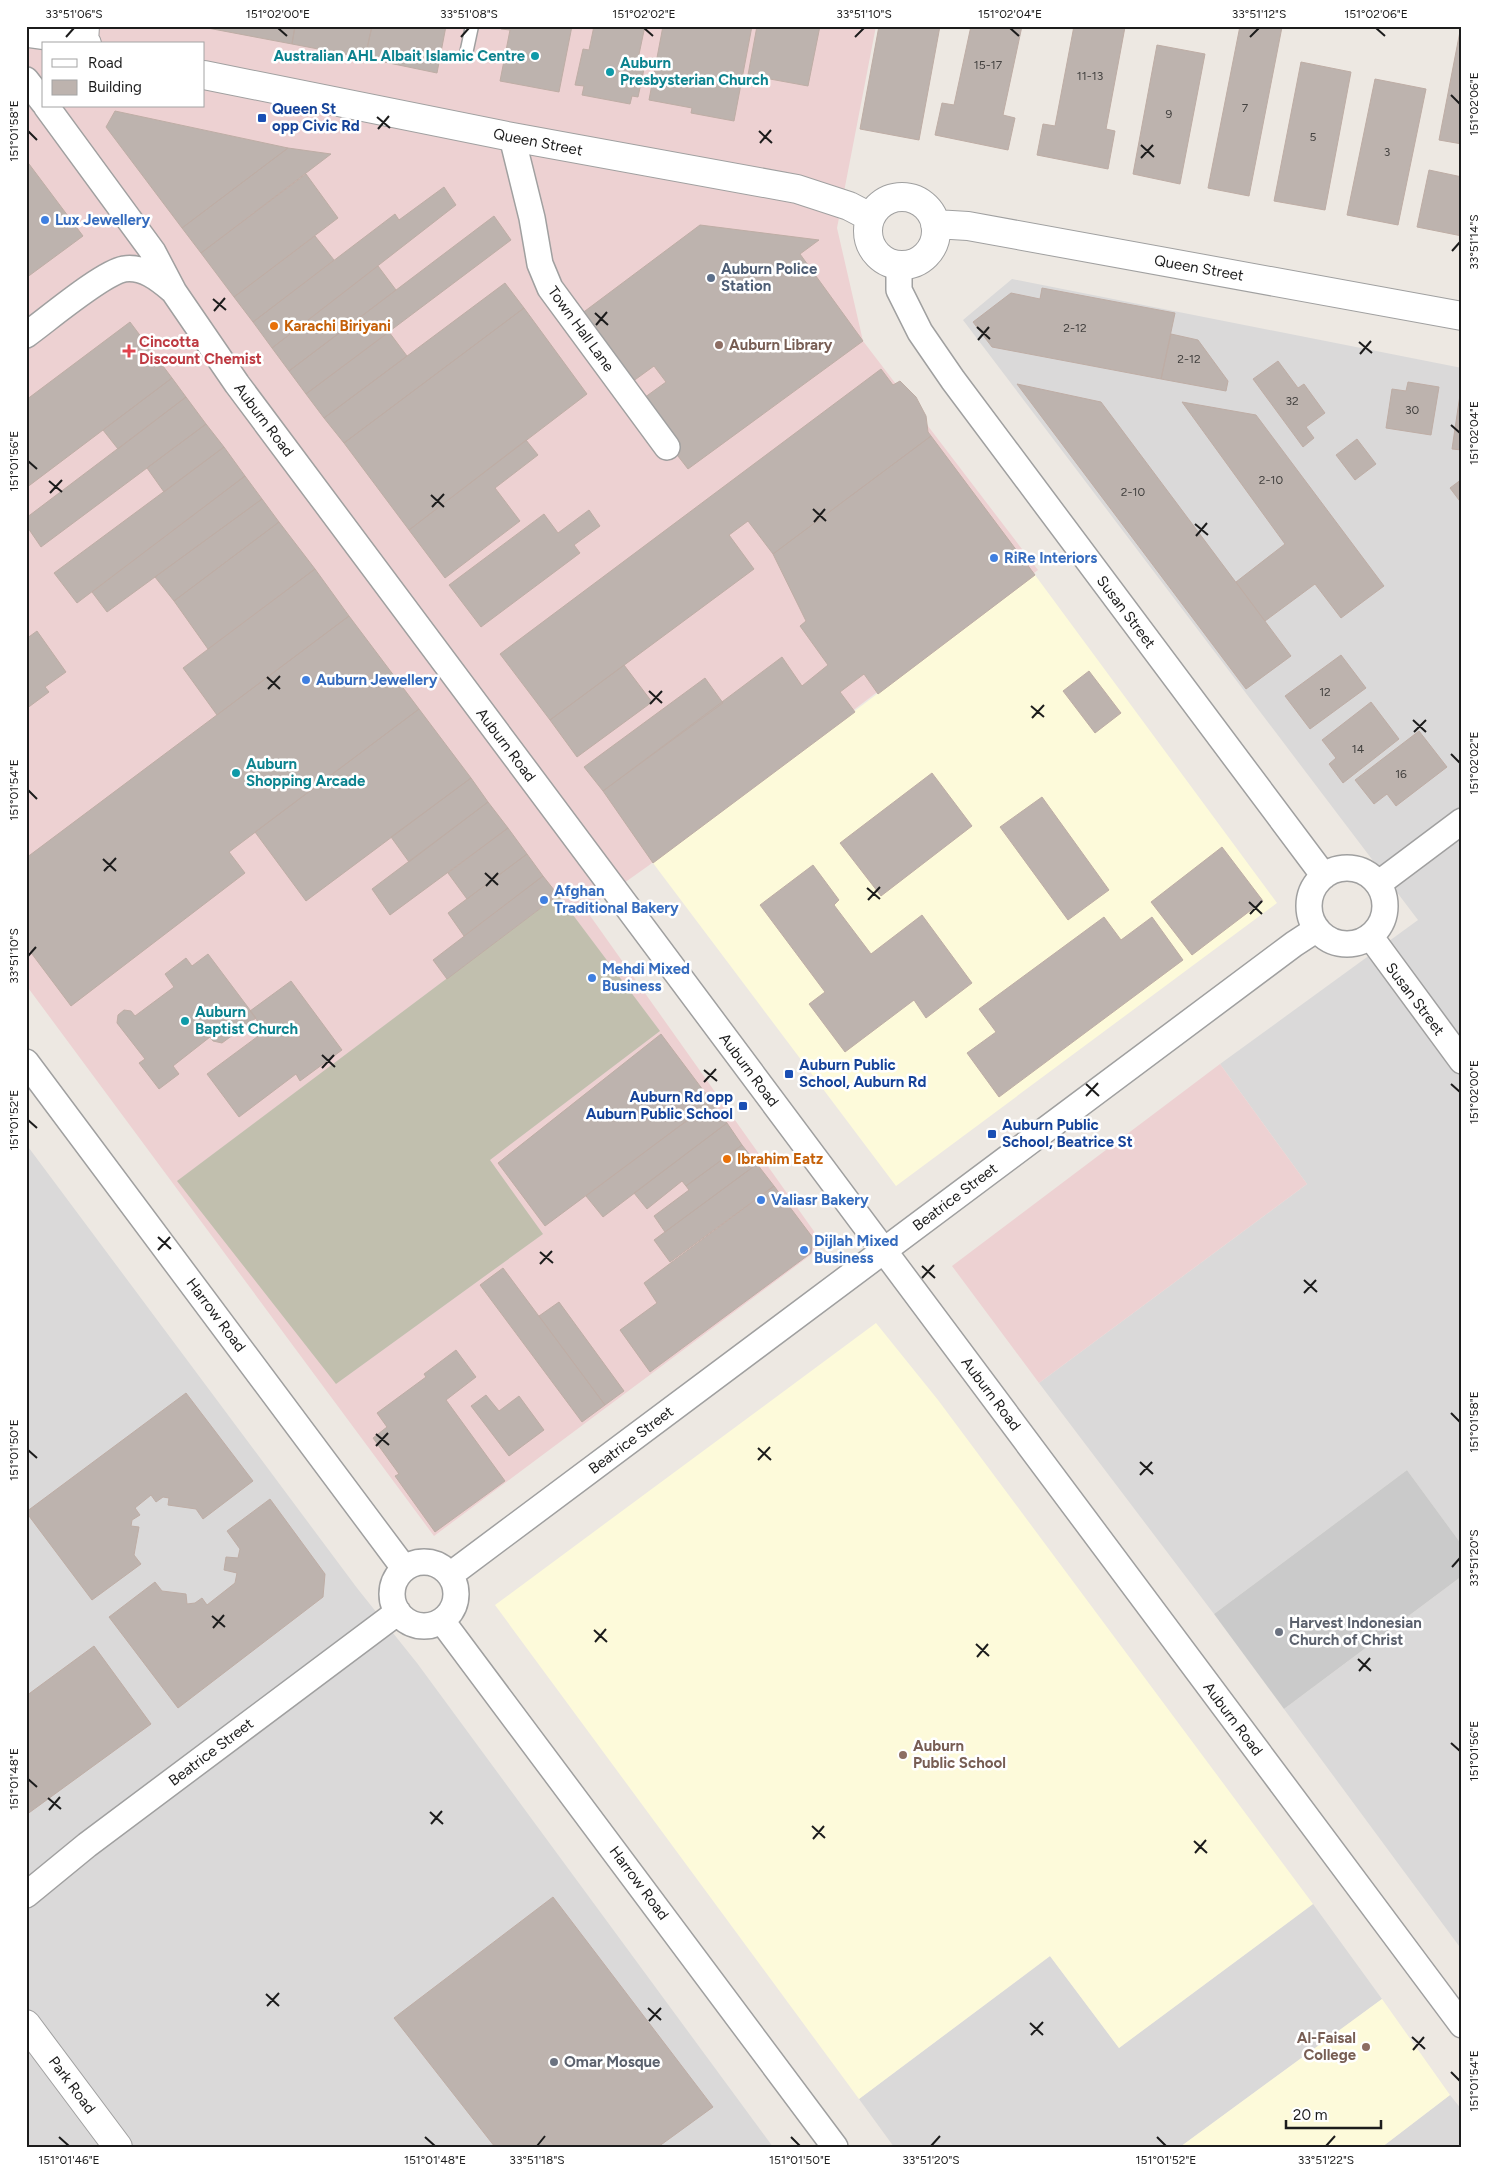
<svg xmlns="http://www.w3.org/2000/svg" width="1488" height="2173" viewBox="0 0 1488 2173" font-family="Figtree,sans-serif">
	<rect width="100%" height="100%" fill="#ede8e2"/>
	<!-- residential -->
	<path fill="#dad9d9" d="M1012,279L1462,368V1545L1407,1470L1214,1614L1039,1383L1307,1184L1220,1064L1418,920L963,320Z
		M26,1144L357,1588L417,1663L773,2147H26Z
		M1462,1576V1950L1284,1709Z
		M1313,1904L1382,1999L1180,2147H894L859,2099L1050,1956L1119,2048Z
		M1450,2095L1462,2110V2147H1382Z"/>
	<!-- commercial -->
	<path fill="#edd1d2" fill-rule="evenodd" d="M26,26H876L837,228L863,341L1038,570L648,866L586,910L818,1237L816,1251L434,1536L26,985ZM44,44H204V106H44Z
		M1220,1064L1307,1184L1039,1383L952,1266Z"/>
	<!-- education -->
	<path fill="#fdfada" d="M1035,575L1277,903L896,1186L653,863Z
		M876,1323L938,1400L1313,1904L1119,2048L1050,1956L859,2099L495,1605Z
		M1382,1999L1450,2095L1382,2147H1180Z"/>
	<!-- religious -->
	<path fill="#cacaca" d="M1407,1470L1462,1545V1576L1284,1709L1214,1614Z"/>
	<!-- construction -->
	<path fill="#c1bfae" d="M558,895L660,1031L490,1160L543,1234L336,1384L177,1181Z"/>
	<!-- building -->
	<path fill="#bdb3ae" stroke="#beada5" d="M197,26H295L292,44Z
		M295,26H372L365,58L292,44Z
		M372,26H446L437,73L365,58Z
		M502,26H572L559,92L500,81L510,30L501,29Z
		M594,26H645L638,59L646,60L638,97L632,96L630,104L582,95L584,86L575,85L583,49L589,50Z
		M663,26H752L734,121L691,113L692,108L649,100Z
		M757,26H820L808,86L748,75Z
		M879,26H940L919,140L860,129Z
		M971,26H1022L1003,115L1015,118L1008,150L935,135L942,103L954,105Z
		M1074,26H1135L1134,28L1125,27L1106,129L1115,131L1108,169L1037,155L1043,124L1055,126Z
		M1240,26L1282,27L1249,196L1208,188Z
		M1461,26H1462V144L1439,140Z
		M1157,45L1205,54L1180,184L1133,174Z
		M1301,62L1351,72L1325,210L1274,201Z
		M1375,79L1426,89L1398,225L1347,215Z
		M115,111L288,148L182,228L106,127Z
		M288,148L331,154L201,253L182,228Z
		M26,160L83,236L26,278Z
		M1429,170L1462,177V236L1417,227Z
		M306,174L338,218L234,297L201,253Z
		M444,187L456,205L272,348L253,322L395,214L399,220Z
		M494,216L511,240L306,394L289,371Z
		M700,225L819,240L800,254L863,341L688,469L637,403L666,382L654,366L625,387L573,320Z
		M315,236L334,260L253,322L234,297Z
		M378,266L396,290L289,371L272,348Z
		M505,283L524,308L344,443L324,418Z
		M1042,288L1175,313L1161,379L992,347L973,322L1011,293L1040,299Z
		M524,308L587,394L409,530L344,443Z
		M130,322L172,378L26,488V400Z
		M389,332L407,356L324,418L306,394Z
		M1171,334L1198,340L1228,381L1226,391L1161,379Z
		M1278,361L1298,388L1304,384L1325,413L1306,427L1314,438L1303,447L1253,379Z
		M881,369L893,385L900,381L916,397L926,416L928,432L931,436L773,554L748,521L729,535L754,569L550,720L500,654Z
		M172,378L186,397L118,449L103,430Z
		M1408,382L1439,387L1431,435L1386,428L1392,389L1406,391Z
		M1017,384L1101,402L1291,656L1246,689Z
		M1461,388H1462V450L1452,449Z
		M186,397L206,424L41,547L26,525V518Z
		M1182,402L1256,415L1384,586L1341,618L1315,584L1265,621L1236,582L1285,544Z
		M206,424L224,447L164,492L147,468Z
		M931,436L1035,575L878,694L864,674L840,692L855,712L653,863L603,791L782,657L802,686L828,665L800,626L806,621L773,554Z
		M1357,439L1376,464L1355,480L1336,455Z
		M526,440L538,455L495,488L520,521L445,578L409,530Z
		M224,447L245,476L77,603L54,573Z
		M245,476L262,499L107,612L92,592Z
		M1462,479V504L1450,488Z
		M262,499L279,522L174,601L155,577Z
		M589,510L600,526L574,545L580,553L481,627L449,585L544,514L558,533Z
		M279,522L315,569L208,649L174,601Z
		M315,569L349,616L217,715L183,668Z
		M349,616L419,709L229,852L245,873L71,1006L26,946V858Z
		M37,631L66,672L45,687L49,692L26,709V639Z
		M1341,655L1366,688L1310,729L1285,696Z
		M624,665L652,702L577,757L550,720Z
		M1089,671L1121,713L1095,733L1063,691Z
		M705,678L723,703L603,791L584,767Z
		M1371,702L1399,739L1343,783L1329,764L1336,758L1322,740Z
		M419,709L471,778L306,901L255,832Z
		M1419,731L1447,767L1396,806L1387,794L1374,804L1355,780Z
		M932,773L972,826L881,896L840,843Z
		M471,778L488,802L409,862L391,837Z
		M1042,797L1109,890L1068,920L1000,827Z
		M488,802L508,828L390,915L372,889Z
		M508,828L527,854L467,899L448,873Z
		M1222,847L1263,901L1192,955L1151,902Z
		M527,854L543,876L464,936L448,913Z
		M813,865L839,900L834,905L871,954L922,915L972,983L926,1018L914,1000L845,1052L809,1004L825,992L760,905Z
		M543,876L558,895L447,979L433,960Z
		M1104,917L1121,940L1152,917L1183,960L999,1097L967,1053L996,1032L979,1009Z
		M208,954L256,1018L222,1043L213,1041L210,1037L173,1066L179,1074L159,1089L139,1063L145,1059L117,1023L118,1015L124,1010L131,1011L135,1016L174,987L165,974L186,958L192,966Z
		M291,981L342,1050L300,1081L296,1074L239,1117L207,1074L265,1031L250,1011Z
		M661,1034L712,1102L545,1226L498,1163Z
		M712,1102L727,1123L603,1217L586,1196Z
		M727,1123L742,1145L686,1186L682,1181L647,1209L634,1193Z
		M742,1145L757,1164L665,1232L654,1216L689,1190L686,1186Z
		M757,1164L774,1186L670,1262L654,1240Z
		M774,1186L813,1238L811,1253L650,1372L620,1330L657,1303L644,1283Z
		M503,1268L605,1405L582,1422L480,1285Z
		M559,1302L624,1391L605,1405L539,1316Z
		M456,1350L476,1377L446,1400L505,1481L435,1532L395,1476L399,1474L373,1438L387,1427L377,1413L426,1377L424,1374Z
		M186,1393L253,1481L203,1519L196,1509L168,1505L169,1498L163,1497L156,1502L151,1495L135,1508L140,1515L132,1520L131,1526L139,1527L134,1555L141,1564L92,1600L26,1512Z
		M486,1395L499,1411L519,1396L544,1430L509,1456L471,1406Z
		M270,1499L325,1574L323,1597L178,1708L109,1617L155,1582L162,1591L186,1594L187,1604L195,1603L202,1598L207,1605L235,1583L237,1573L224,1570L226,1557L238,1558L240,1549L227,1531Z
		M94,1646L151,1724L26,1815V1696Z
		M553,1897L713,2107L658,2147H495L394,2018Z"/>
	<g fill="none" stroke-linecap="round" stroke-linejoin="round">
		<!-- service casing -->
		<g stroke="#a0a0a0" stroke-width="15">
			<path id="service" d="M466,54L472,26"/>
		</g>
		<!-- minor casing -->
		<g stroke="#a0a0a0" stroke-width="28">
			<path id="minor" d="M26,34L84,42
				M26,80L44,103
				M46,106L153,252L174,292L237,384L1462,2025
				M512,137L532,218L540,264L550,288L667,447
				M899,265V290L920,332L953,380L1324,876
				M26,335C47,320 102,273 124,269C143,266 159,279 172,290
				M1309 906a38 38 0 1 1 76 0a38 38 0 1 1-76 0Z
				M1378,884L1462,821
				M1370,936L1462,1061
				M26,1062L404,1568
				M392 1594a32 32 0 1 1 64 0a32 32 0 1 1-64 0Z
				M450,1575L1294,944L1317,929
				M442,1621L835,2147
				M26,1895L87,1845L398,1612"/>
		</g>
		<!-- tertiary casing -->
		<g stroke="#a0a0a0" stroke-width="30">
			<path id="tertiary" d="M85,26L84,42L87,44
				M204,75L512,137L797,189L849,206L870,217
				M868 231a34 34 0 1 1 68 0a34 34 0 1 1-68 0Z
				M935,224L968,226L1462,316
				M26,2024L118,2147"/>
		</g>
		<!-- service -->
		<use href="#service" stroke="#fff" stroke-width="12"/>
		<!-- minor -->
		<use href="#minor" stroke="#fff" stroke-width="25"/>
		<!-- tertiary -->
		<use href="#tertiary" stroke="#fff" stroke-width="28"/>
	</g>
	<!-- ticks -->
	<path fill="none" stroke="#1c1c1c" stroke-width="2" d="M278,28L287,36M644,28L653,36M1010,28L1019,36M1376,28L1385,36M66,37L74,28M461,37L469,28M855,37L864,28M1250,37L1259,28M1451,95L1460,104M377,117L390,128M378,129L389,116M28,131L37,140M759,131L772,143M760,143L771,130M1141,145L1154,157M1141,158L1153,145M1452,251L1460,242M213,299L226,310M214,311L225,298M595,313L608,325M596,325L607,312M977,327L990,339M978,340L989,327M1359,342L1372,353M1360,354L1371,341M1451,425L1460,433M28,461L37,469M49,481L62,492M50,493L62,480M431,495L444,507M432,507L444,494M813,509L826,521M814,522L825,509M1195,524L1208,535M1196,536L1207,523M267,677L280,689M268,689L280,676M649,691L662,703M650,704L662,691M1031,706L1044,717M1032,718L1044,705M1413,720L1426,732M1414,732L1426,720M1451,754L1460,763M28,790L37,799M103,859L116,871M104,871L116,858M485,873L498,885M486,886L498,873M867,888L880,899M868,900L880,887M1249,902L1262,914M1250,914L1262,901M28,956L36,947M322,1055L335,1067M322,1068L334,1055M704,1070L717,1081M704,1082L716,1069M1086,1084L1099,1096M1451,1084L1460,1092M1086,1096L1098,1083M28,1120L37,1128M158,1237L171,1249M158,1250L170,1237M540,1252L553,1263M540,1264L552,1251M922,1266L935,1278M922,1278L934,1265M1304,1280L1317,1292M1304,1293L1316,1280M1451,1413L1460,1422M376,1434L389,1445M376,1446L388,1433M758,1448L771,1460M28,1450L37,1458M758,1460L770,1447M1140,1462L1153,1474M1140,1475L1152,1462M1452,1567L1460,1558M212,1616L225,1627M213,1628L224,1615M594,1630L607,1642M595,1642L606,1629M976,1644L989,1656M977,1657L988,1644M1358,1659L1371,1671M1359,1671L1370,1658M1451,1743L1460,1751M28,1779L37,1787M48,1798L61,1809M49,1810L60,1797M430,1812L443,1824M431,1824L442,1811M812,1826L825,1838M813,1839L824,1826M1194,1841L1207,1853M1195,1853L1206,1840M266,1994L279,2006M267,2006L279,1993M648,2008L661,2020M649,2021L661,2008M1030,2023L1043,2035M1031,2035L1043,2022M1412,2037L1425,2049M1413,2050L1424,2037M1451,2072L1460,2081M59,2137L69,2146M425,2137L435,2146M791,2137L800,2146M1157,2137L1166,2146M537,2146L545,2136M931,2146L940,2136M1326,2146L1335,2136"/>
	<!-- markers -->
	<g fill="#0f9aa8" stroke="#fff" stroke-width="2">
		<circle cx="535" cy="56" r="5"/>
		<circle cx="610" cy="72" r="5"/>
		<circle cx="236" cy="773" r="5"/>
		<circle cx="185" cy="1021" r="5"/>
	</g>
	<g fill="#1a4fb4" stroke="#fff" stroke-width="2">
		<rect x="257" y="113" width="10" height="10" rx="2.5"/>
		<rect x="784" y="1069" width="10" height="10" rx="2.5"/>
		<rect x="738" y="1101" width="10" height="10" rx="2.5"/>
		<rect x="987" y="1129" width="10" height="10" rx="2.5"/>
	</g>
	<g fill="#3f7fe0" stroke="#fff" stroke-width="2">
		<circle cx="45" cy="220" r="5"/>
		<circle cx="994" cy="558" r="5"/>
		<circle cx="306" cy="680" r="5"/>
		<circle cx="544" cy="900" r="5"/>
		<circle cx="592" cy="978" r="5"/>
		<circle cx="761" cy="1200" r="5"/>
		<circle cx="804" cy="1250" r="5"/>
	</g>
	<circle fill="#5c6f8a" stroke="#fff" stroke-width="2" cx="711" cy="278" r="5"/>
	<g fill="#e8710a" stroke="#fff" stroke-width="2">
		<circle cx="274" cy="326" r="5"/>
		<circle cx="727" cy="1159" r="5"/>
	</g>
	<g fill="#8d6e63" stroke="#fff" stroke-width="2">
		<circle cx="719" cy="345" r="5"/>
		<circle cx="903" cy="1755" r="5"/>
		<circle cx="1366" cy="2047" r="5"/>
	</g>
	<path fill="#e0444e" stroke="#fff" stroke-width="2" d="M126.5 343.5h5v5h5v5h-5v5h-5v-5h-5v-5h5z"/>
	<g fill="#6b7280" stroke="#fff" stroke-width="2">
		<circle cx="1279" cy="1632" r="5"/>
		<circle cx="554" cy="2062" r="5"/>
	</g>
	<g text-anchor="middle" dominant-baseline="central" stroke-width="5" stroke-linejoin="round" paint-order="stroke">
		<!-- number labels -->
		<g font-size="12" fill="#444240">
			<text x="988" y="65">15-17</text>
			<text x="1090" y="76">11-13</text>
			<text x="1245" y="108">7</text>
			<text x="1169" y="114">9</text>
			<text x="1313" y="137">5</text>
			<text x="1387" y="152">3</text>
			<text x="1075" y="328">2-12</text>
			<text x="1189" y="359">2-12</text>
			<text x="1292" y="401">32</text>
			<text x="1412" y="410">30</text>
			<text x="1271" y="480">2-10</text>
			<text x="1133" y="492">2-10</text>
			<text x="1325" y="692">12</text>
			<text x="1358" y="749">14</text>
			<text x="1401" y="774">16</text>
		</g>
		<!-- culture labels -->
		<g font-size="15" font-weight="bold" fill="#0d838f" stroke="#fff" text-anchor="start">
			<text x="525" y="56" text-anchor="end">Australian AHL Albait Islamic Centre</text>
			<text x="620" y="63">Auburn<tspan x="620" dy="17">Presbysterian Church</tspan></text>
			<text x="246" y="764">Auburn<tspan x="246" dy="17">Shopping Arcade</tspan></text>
			<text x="195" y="1012">Auburn<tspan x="195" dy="17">Baptist Church</tspan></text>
		</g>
		<!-- transit labels -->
		<g font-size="15" font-weight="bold" fill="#164399" stroke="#fff" text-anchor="start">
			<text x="272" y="109">Queen St<tspan x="272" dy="17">opp Civic Rd</tspan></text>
			<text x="799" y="1065">Auburn Public<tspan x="799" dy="17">School, Auburn Rd</tspan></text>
			<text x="733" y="1097" text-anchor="end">Auburn Rd opp<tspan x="733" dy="17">Auburn Public School</tspan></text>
			<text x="1002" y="1125">Auburn Public<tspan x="1002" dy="17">School, Beatrice St</tspan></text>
		</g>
		<!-- street labels -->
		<g font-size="15" fill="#1c1c1c" stroke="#fff">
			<text transform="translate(538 142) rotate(11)">Queen Street</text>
			<text transform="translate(1199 268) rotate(10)">Queen Street</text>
			<text transform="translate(581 329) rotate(54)">Town Hall Lane</text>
			<text transform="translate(264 420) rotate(53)">Auburn Road</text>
			<text transform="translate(1126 612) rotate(53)">Susan Street</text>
			<text transform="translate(506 745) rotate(53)">Auburn Road</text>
			<text transform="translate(1415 999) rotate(53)">Susan Street</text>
			<text transform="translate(749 1070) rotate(53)">Auburn Road</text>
			<text transform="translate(955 1197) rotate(-37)">Beatrice Street</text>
			<text transform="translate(216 1315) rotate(53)">Harrow Road</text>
			<text transform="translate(991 1394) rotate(53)">Auburn Road</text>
			<text transform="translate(631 1440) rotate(-37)">Beatrice Street</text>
			<text transform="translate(1233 1719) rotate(53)">Auburn Road</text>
			<text transform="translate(211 1752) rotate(-37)">Beatrice Street</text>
			<text transform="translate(639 1883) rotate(53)">Harrow Road</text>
			<text transform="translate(72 2085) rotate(53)">Park Road</text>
		</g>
		<!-- shop labels -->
		<g font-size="15" font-weight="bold" fill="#366cbe" stroke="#fff" text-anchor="start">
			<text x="55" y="220">Lux Jewellery</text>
			<text x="1004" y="558">RiRe Interiors</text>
			<text x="316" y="680">Auburn Jewellery</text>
			<text x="554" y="891">Afghan<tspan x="554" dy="17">Traditional Bakery</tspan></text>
			<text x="602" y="969">Mehdi Mixed<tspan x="602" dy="17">Business</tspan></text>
			<text x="771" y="1200">Valiasr Bakery</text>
			<text x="814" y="1241">Dijlah Mixed<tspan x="814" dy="17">Business</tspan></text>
		</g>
		<!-- service labels -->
		<g font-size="15" font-weight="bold" fill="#4e5e75" stroke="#fff" text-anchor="start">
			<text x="721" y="269">Auburn Police<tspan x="721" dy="17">Station</tspan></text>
		</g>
		<!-- food labels -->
		<g font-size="15" font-weight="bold" fill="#c56008" stroke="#fff" text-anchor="start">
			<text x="284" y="326">Karachi Biriyani</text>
			<text x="737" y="1159">Ibrahim Eatz</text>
		</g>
		<!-- health labels -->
		<g font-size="15" font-weight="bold" fill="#be3a42" stroke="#fff" text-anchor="start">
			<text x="139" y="342">Cincotta<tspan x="139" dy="17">Discount Chemist</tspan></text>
		</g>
		<!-- education labels -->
		<g font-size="15" font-weight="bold" fill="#785e54" stroke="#fff" text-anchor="start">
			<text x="729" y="345">Auburn Library</text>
			<text x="913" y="1746">Auburn<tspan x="913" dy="17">Public School</tspan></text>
			<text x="1356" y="2038" text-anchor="end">Al-Faisal<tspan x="1356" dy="17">College</tspan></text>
		</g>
		<!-- worship labels -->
		<g font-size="15" font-weight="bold" fill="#5b616d" stroke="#fff" text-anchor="start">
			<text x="1289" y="1623">Harvest Indonesian<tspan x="1289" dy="17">Church of Christ</tspan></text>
			<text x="564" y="2062">Omar Mosque</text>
		</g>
	</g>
	<!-- border -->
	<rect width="1488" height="2173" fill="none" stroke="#ffffff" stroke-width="55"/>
	<!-- legend -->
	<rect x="42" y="42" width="162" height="65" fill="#ffffff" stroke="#a4a4a4"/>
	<rect x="52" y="59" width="25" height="8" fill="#ffffff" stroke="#a4a4a4"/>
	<text x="88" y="68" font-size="15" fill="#1c1c1c">Road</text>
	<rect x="52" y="80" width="25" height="15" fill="#bdb3ae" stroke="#a4a4a4"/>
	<text x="88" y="92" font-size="15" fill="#1c1c1c">Building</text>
	<!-- scale -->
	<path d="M1286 2120v8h95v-8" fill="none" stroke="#1c1c1c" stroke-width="2.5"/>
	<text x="1293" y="2120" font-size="15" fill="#1c1c1c" stroke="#ffffff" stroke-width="4" paint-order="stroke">20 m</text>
	<rect x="28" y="28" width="1432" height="2118" fill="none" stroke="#1c1c1c" stroke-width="2"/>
	<g font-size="12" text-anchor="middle" fill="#1c1c1c">
		<text x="74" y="18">33°51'06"S</text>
		<text x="278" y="18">151°02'00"E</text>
		<text x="469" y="18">33°51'08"S</text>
		<text x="644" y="18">151°02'02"E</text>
		<text x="864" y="18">33°51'10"S</text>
		<text x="1010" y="18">151°02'04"E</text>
		<text x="1259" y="18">33°51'12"S</text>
		<text x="1376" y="18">151°02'06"E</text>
		<text transform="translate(1474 104) rotate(-90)" y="4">151°02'06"E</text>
		<text transform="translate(14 131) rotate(-90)" y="4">151°01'58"E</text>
		<text transform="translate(1474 242) rotate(-90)" y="4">33°51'14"S</text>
		<text transform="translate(1474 433) rotate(-90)" y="4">151°02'04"E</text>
		<text transform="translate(14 461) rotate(-90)" y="4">151°01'56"E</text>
		<text transform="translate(1474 763) rotate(-90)" y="4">151°02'02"E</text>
		<text transform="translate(14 790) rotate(-90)" y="4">151°01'54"E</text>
		<text transform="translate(14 956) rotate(-90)" y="4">33°51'10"S</text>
		<text transform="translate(1474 1092) rotate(-90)" y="4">151°02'00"E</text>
		<text transform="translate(14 1120) rotate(-90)" y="4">151°01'52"E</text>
		<text transform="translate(1474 1422) rotate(-90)" y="4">151°01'58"E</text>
		<text transform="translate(14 1450) rotate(-90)" y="4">151°01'50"E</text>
		<text transform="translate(1474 1558) rotate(-90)" y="4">33°51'20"S</text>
		<text transform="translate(1474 1751) rotate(-90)" y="4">151°01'56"E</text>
		<text transform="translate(14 1779) rotate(-90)" y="4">151°01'48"E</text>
		<text transform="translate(1474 2081) rotate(-90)" y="4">151°01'54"E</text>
		<text x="69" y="2164">151°01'46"E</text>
		<text x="435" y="2164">151°01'48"E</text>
		<text x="537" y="2164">33°51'18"S</text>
		<text x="800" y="2164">151°01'50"E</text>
		<text x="931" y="2164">33°51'20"S</text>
		<text x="1166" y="2164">151°01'52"E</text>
		<text x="1326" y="2164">33°51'22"S</text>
	</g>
</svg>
